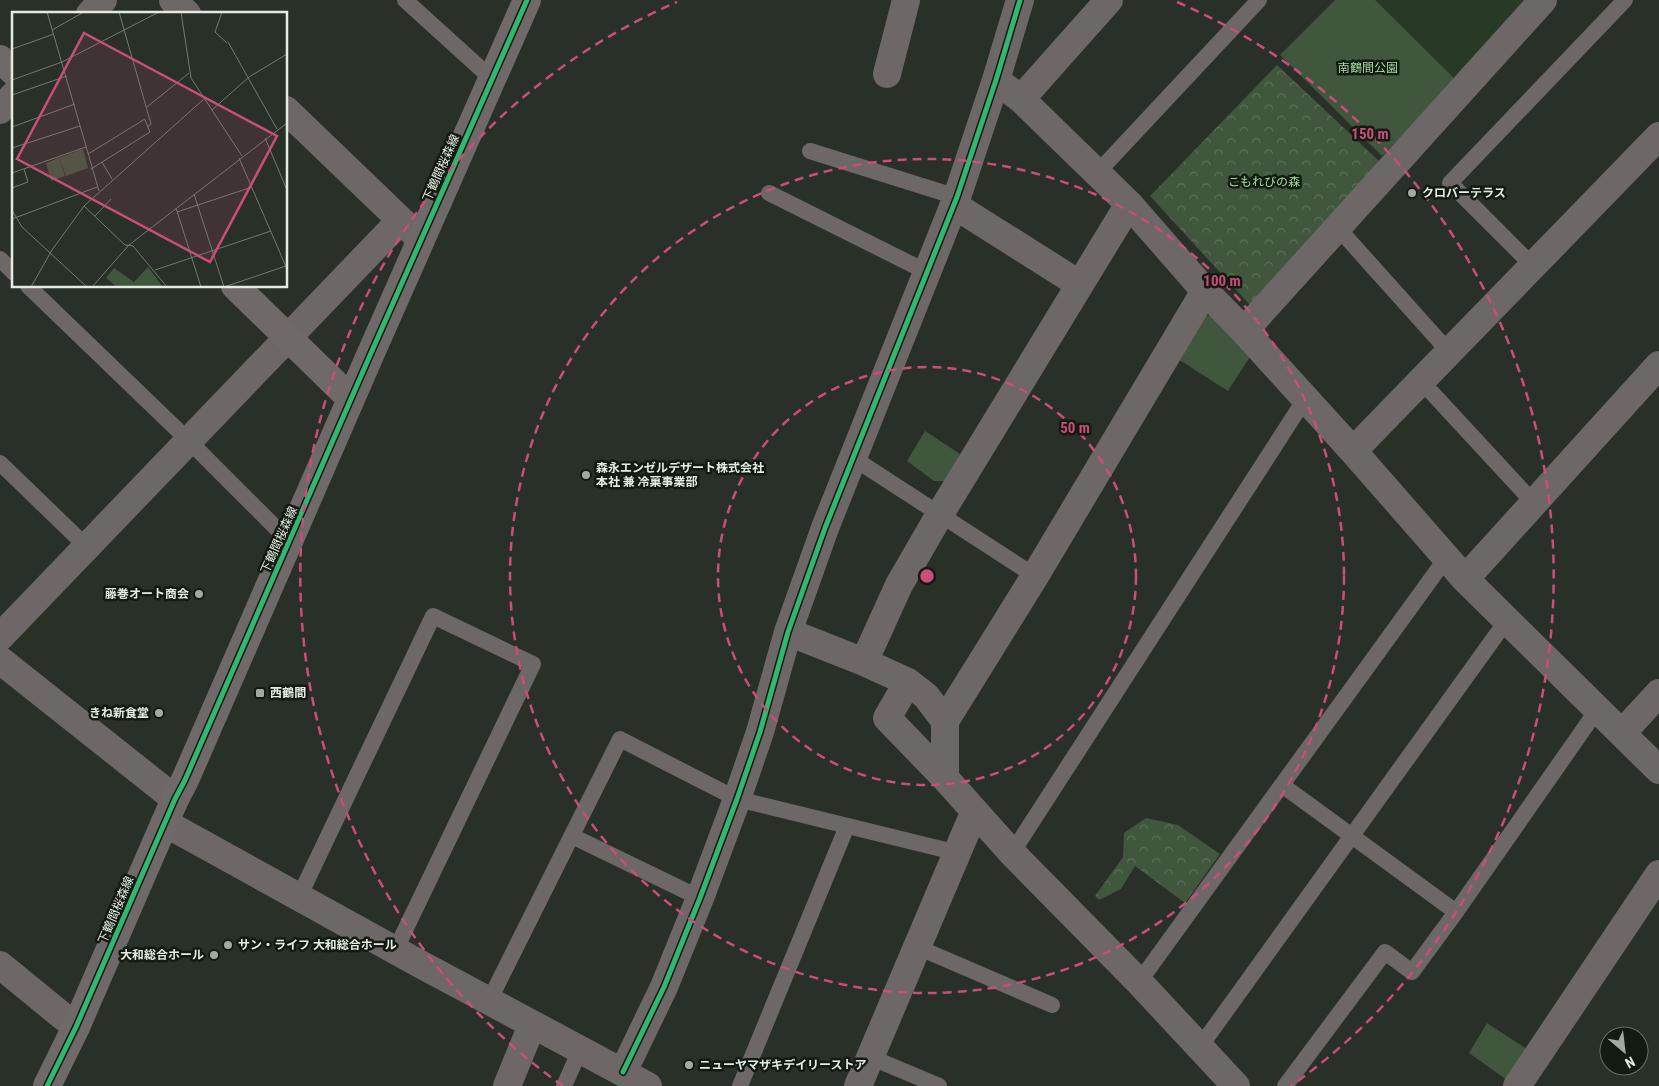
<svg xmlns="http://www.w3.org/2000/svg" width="1659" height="1086" viewBox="0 0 1659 1086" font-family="'Roboto Condensed','Noto Sans JP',sans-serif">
	<defs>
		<pattern id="forest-crowns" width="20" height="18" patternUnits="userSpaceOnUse" patternTransform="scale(1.25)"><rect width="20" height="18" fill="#40573e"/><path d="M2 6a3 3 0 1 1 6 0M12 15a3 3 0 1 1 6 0" fill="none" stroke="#5b6f5a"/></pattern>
	</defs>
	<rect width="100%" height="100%" fill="#283027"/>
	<!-- built -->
	<path fill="#283a26" d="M1375,0H1529L1457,81Z"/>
	<!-- forest -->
	<path fill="url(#forest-crowns)" d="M1277,65L1380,162L1250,305L1150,196Z
		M1146,818L1178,825L1220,854L1185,903L1135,866L1121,889L1099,900L1095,896L1123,857L1124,833Z"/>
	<!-- park -->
	<path fill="#40573e" d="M1335,0H1375L1457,81L1382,156L1280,55Z
		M1215,315L1253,352L1228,391L1178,359L1202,316Z
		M925,431L960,454L946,481H934L907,461Z
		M1487,1023L1530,1051L1511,1083L1469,1053Z"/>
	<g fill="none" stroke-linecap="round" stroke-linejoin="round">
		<!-- lane -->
		<path stroke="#6d6768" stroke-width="16" d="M405,0L491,78
			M810,151L957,197
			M1098,172L1259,0
			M769,193L927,272
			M1338,228L1450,353
			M0,259L14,273
			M1533,266L1450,183L1625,0
			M28,286L189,441L289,541
			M1422,382L1534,503
			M853,458L1035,576
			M0,463L87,547
			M1282,785L1456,912
			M572,836L700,898
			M1012,853L1305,399
			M299,897L433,616L533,664L395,951
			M917,947L1052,1005
			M1139,982L1447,557
			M489,1001L620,739L737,799L958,853
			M1200,1047L1507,620
			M870,1057L939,1086
			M564,1086L580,1050
			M740,1086L847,826
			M1285,1086L1385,952L1412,972L1456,912L1597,710"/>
		<!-- street -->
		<path stroke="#6d6768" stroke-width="28" d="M173,0L187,14
			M90,14L103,0
			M887,74L906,0
			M996,80L1021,99L1129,204L1205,291L1244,331L1353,451L1465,579L1659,770
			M1021,99L1109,0
			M0,110L14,95
			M286,110L413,232
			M954,205L1079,284
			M1244,331L1543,0
			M1353,451L1659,136
			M1465,579L1659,365
			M788,632L864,662
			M0,637L400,221
			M0,660L175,799
			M908,682L887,718L945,778L1012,853L1139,982L1236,1086
			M945,721L926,696L908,682L864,662L899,585L940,514L1129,204
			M1622,733L1659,693
			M945,778V721L1035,576L1205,291
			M165,823L420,964L648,1086
			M0,965L76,1027
			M623,1072L664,987L700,898L737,799L760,732L788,632L825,528L957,197L996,80L1020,0
			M507,1086L532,1025
			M858,1086L974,813
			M1517,1086L1659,874"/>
		<!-- secondary -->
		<path stroke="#6f6969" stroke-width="28" d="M0,59L14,72
			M235,286L351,399
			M47,1086L76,1027L175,799L185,780L371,353L527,0"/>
		<!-- cycleway casing -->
		<g stroke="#131a12" stroke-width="8">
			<path id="cycleway" d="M623,1072L664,987L700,898L737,799L760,732L788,632L825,528L957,197L996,80L1020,0
				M47,1086L76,1027L175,799L185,780L371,353L527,0"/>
		</g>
		<!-- cycleway -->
		<use href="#cycleway" stroke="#33b770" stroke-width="5"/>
	</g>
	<!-- distance rings -->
	<g fill="none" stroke="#ca4d7c" stroke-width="2.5" stroke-dasharray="9 6">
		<circle cx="927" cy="576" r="209"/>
		<circle cx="927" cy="576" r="417"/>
		<path d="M563 1086A626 626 0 0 1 677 2M1177 2A626 626 0 0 1 1291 1086"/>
	</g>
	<!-- markers -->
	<g fill="#a1aaa0" stroke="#131a12" stroke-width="2">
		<circle cx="1412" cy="193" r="5"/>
		<circle cx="586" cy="475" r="5"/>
		<circle cx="199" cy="594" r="5"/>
		<rect x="255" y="688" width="10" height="10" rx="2.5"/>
		<circle cx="159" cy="713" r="5"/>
		<circle cx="228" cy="945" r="5"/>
		<circle cx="214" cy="955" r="5"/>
		<circle cx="689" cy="1065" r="5"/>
	</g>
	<g text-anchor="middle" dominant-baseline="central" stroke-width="5" stroke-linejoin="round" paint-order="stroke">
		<!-- park labels -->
		<g font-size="12" fill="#a3dd9e" stroke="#131a12">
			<text x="1368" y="68">南鶴間公園</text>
			<text x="1264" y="182">こもれびの森</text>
		</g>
		<!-- street labels -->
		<g font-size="12" fill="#e2ece1" stroke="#131a12">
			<text transform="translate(441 168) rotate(-66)">下鶴間桜森線</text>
			<text transform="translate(279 540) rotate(-66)">下鶴間桜森線</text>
			<text transform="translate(116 910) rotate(-67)">下鶴間桜森線</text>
		</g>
		<!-- poi labels -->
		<g font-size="12" font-weight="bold" fill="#e2ece1" stroke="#131a12" text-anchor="start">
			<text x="1422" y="193">クロバーテラス</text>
			<text x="596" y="468">森永エンゼルデザート株式会社<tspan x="596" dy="14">本社 兼 冷菓事業部</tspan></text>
			<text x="189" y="594" text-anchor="end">藤巻オート商会</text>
			<text x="270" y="693">西鶴間</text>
			<text x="149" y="713" text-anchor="end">きね新食堂</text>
			<text x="238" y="945">サン・ライフ 大和総合ホール</text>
			<text x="204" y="955" text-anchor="end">大和総合ホール</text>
			<text x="699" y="1065">ニューヤマザキデイリーストア</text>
		</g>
	</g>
	<!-- overview -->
	<g transform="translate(12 12)">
		<rect width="275" height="275" fill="#283027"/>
		<path d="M71,137L76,156L54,164L47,146ZM136,255L151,275H105L94,266L102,256L122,270Z" fill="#40573e"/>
		<path d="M47,146L53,164L39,169L34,151Z" fill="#40573e"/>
		<path fill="none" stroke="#727b71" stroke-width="1" d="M35,0L87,179M107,0L139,112L135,115M169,0L179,66L230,144M210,0L203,20L215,31M40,18L72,0M216,30L265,117M0,37L42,22M0,68L50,50L147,0M0,83L55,64M135,95L177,61M200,98L237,65L275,42M0,115L63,92M253,126L275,178M0,136L68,114M76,142L133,107M227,146L275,257M90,150L100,167M79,157L138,120L133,108M0,161L74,135M0,176L16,170L12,157M182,182L212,275M72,194L113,233L121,234L155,275M164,196L189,275M0,198L10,215L75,275M165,200L240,175M83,204L99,187M0,207L85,175M143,258L259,219M19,275L40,238L72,194L192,87M80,275L117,233L275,111M212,275L274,254"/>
		<path fill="#ca4d7c" fill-opacity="0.15" stroke="#ca4d7c" stroke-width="2.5" d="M72,21L265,124L198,250L5,147Z"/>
		<rect width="275" height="275" fill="none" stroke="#e2ece1" stroke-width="2.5"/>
	</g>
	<circle cx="927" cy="576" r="8" fill="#ca4d7c" stroke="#131a12" stroke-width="2.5"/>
	<g font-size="15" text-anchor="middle" font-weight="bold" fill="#ca4d7c" stroke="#131a12" stroke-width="5" stroke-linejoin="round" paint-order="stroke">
		<text x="1370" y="139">150 m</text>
		<text x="1222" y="286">100 m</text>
		<text x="1075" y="433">50 m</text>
	</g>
	<!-- north arrow -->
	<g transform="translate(1624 1051) rotate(152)"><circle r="24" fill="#131a12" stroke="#666e65"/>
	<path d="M0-4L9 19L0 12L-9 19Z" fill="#a1aaa0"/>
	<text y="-8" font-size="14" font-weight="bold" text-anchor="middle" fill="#e2ece1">N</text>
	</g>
</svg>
